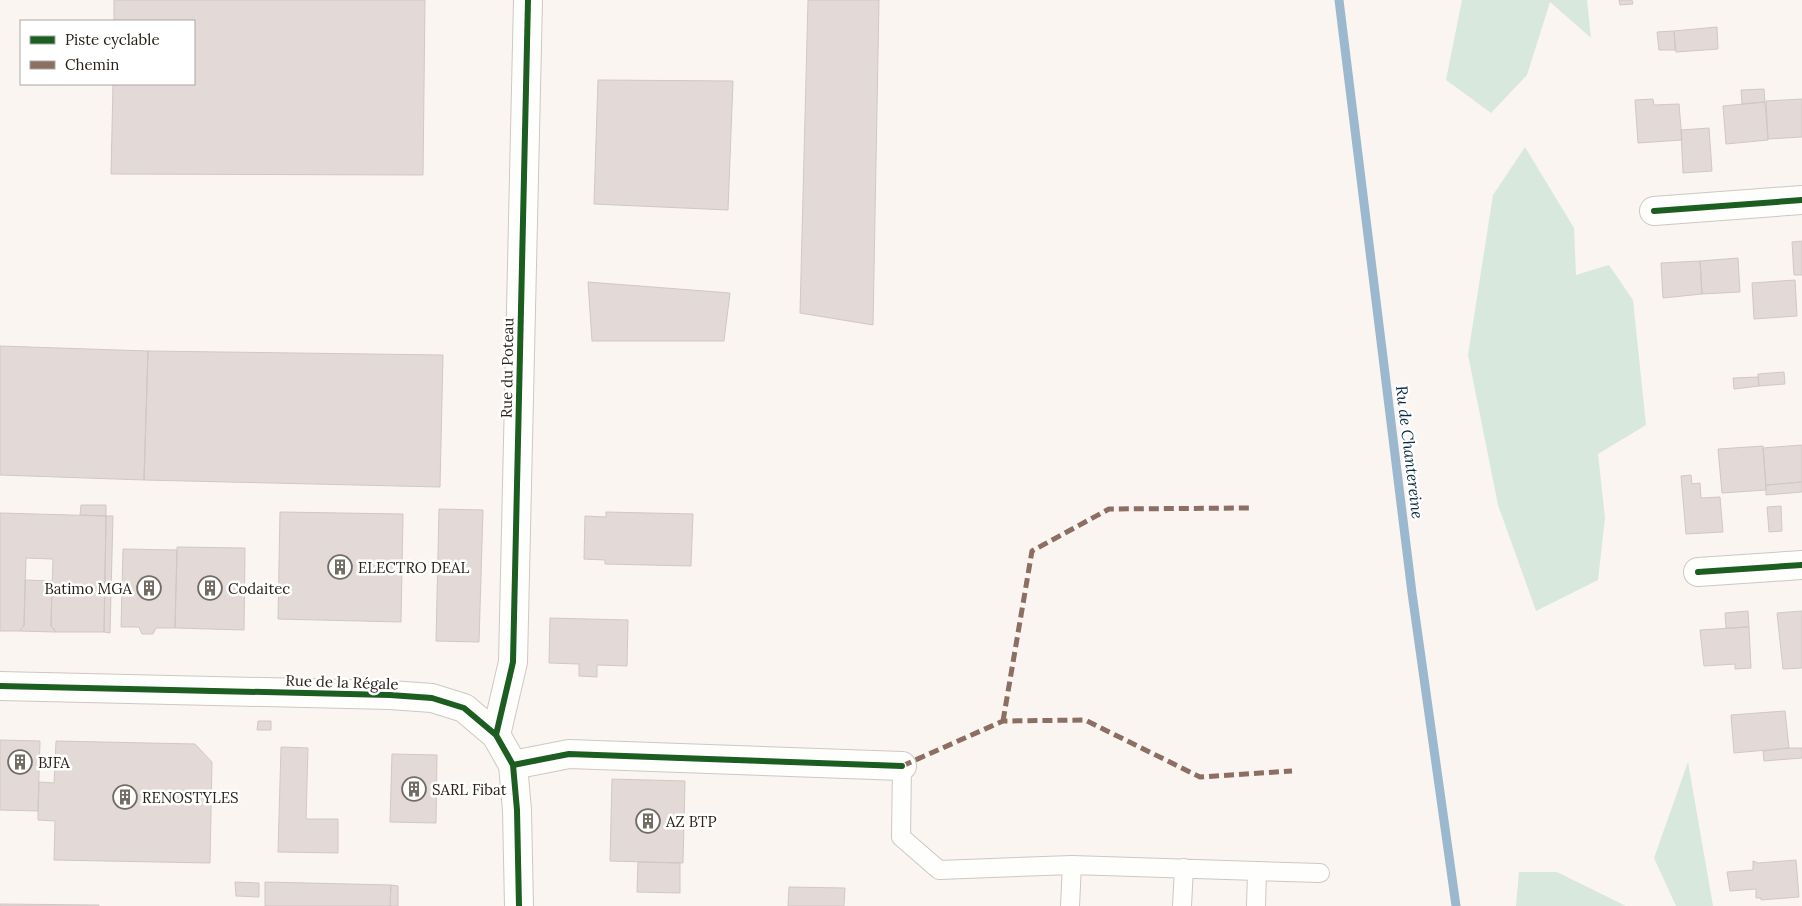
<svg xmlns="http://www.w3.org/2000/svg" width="1802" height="906" viewBox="0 0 1802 906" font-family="Lora,serif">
	<rect width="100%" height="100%" fill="#faf5f0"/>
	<!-- green -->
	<path fill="#d9e8dc" d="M1462,0H1587L1591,38L1550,2L1527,75L1491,113L1446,80Z
		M1525,147L1574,228L1576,275L1609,265L1633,300L1646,425L1598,454L1605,518L1598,580L1536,611L1498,505L1468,355L1493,195Z
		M1688,762L1713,906H1676L1654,858Z
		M1519,872H1557L1626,906H1516Z"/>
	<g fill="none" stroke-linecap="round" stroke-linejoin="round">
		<!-- stream -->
		<path stroke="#9cb8ce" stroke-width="9" d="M1339,0L1412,593L1456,906"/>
	</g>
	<!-- building -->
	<path fill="#e3dad8" stroke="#d1c8c5" d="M114,0H425L423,175L111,174L113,84H194V21H114Z
		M808,0H879L873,325L800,313Z
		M1619,0H1632L1633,4L1620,5Z
		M1717,27L1718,49L1676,52L1674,31Z
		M1674,31L1675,50H1659L1657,32Z
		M598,80L733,81L728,210L594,204Z
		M1764,89L1765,102L1742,104L1741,90Z
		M1653,99L1654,105L1679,104L1682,140L1638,143L1635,100Z
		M1802,99V137L1768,139L1766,101Z
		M1765,102L1768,140L1726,144L1723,106Z
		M1709,128L1712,171L1683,173L1681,130Z
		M1802,241V275H1794L1792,242Z
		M1738,258L1740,292L1702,294L1700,261Z
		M1700,261L1702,294L1663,298L1661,263Z
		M1795,280L1797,316L1754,319L1752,283Z
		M588,282L730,293L724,341H592Z
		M0,346L148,351L144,480L0,475Z
		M148,351L443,355L440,487L144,480Z
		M1784,372L1785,384L1759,386L1758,374Z
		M1758,377L1759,386L1734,389L1733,378Z
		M1802,445V482L1766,485L1763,448Z
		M1763,446L1766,490L1722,493L1718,449Z
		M1691,475L1692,484L1700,483L1701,498L1720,497L1723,532L1686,534L1681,476Z
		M1802,482V492L1766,495V485Z
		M81,505H106V516L80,515Z
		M1781,506L1782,531L1769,532L1767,507Z
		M439,509L483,510L479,642L436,641Z
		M280,512L403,514L401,622L278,619Z
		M606,512L693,514L691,566L605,564V560L584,559L585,516L606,517Z
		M0,513L106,516L104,632H56L51,626L53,559L26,558L24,626L19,631H0Z
		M106,516H113L110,633L104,632Z
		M177,547L245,548L244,630L175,628Z
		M123,549L177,550L175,628H156L153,634H142L139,627H121Z
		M25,580L52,581L51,626L56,632L19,631L24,626Z
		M1748,611L1749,627L1726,628L1725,613Z
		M1802,611V668L1783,669L1777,613Z
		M550,618L628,620L627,666L597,665V677L579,676V664L549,663Z
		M1749,627L1751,668L1735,669V664L1704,666L1700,630Z
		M1785,711L1789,748L1734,753L1731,715Z
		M258,721H271V730H257Z
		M0,740L40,741L38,811L0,810Z
		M56,741L195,744L212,762L210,863L54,860L55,821L38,820V811L39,782L54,783Z
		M281,747L308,748L306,819H338V853L278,852Z
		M1789,748H1802V758L1764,761L1763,751Z
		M392,754L437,755L436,823L390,822Z
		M612,779L685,781L683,863L610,861Z
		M1796,860L1799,897L1761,900V898H1756V889L1730,891L1727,872L1753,870V861L1758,863Z
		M638,862L680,863V893L637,892Z
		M235,882L259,883V897L236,896Z
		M265,882L391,885L390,906H265Z
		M391,885L398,886V906H390Z
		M789,887L845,888L844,906H788Z
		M0,904L99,905V906H0Z"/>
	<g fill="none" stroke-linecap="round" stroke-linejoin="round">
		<!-- lane casing -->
		<g stroke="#cdc8c1" stroke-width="20">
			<path id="lane" d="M902,766L901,837L939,870L1072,865L1070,906
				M1072,865L1320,873
				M1182,906L1184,868
				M1256,906L1257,871"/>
		</g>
		<!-- street casing -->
		<g stroke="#cdc8c1" stroke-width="30">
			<path id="street" d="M1654,211L1802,200
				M1698,572L1802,565
				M0,686L390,695L432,698L464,708L496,735L513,765L517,810L519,906
				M496,735L513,662L528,0
				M513,765L569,754L902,766"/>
		</g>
		<!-- lane -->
		<use href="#lane" stroke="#fefefd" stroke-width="18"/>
		<!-- street -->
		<use href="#street" stroke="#fefefd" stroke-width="28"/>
		<!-- quiet -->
		<path stroke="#8d6e63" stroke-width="5" stroke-dasharray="10 5" stroke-linecap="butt" d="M1003,721L1032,551L1109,509L1251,508
			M902,766L1003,721L1085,720L1200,777L1292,771"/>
		<!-- cycleway casing -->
		<g stroke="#fff" stroke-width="9">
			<path id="cycleway" d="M1654,211L1802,200
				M1698,572L1802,565
				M0,686L390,695L432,698L464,708L496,735L513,765L517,810L519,906
				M496,735L513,662L528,0
				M513,765L569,754L902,766"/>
		</g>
		<!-- cycleway -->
		<use href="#cycleway" stroke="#1b5e20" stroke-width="6"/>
	</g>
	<!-- icons -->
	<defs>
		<g id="building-ring" transform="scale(1.25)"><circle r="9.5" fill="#fff" stroke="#726c64" stroke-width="1.5"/><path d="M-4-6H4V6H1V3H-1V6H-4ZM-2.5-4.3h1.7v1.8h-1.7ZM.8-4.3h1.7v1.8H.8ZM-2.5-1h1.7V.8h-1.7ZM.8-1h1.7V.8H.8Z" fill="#726c64"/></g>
	</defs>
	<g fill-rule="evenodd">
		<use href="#building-ring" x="340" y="567"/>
		<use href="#building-ring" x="149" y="588"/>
		<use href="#building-ring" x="210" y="588"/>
		<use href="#building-ring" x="20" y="762"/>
		<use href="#building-ring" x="414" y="789"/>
		<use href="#building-ring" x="125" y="797"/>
		<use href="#building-ring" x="648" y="821"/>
	</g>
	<g text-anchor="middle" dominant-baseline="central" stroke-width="5" stroke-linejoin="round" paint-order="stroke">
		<!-- street labels -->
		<g font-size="15" fill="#292219" stroke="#fff">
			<text transform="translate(507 368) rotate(-89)">Rue du Poteau</text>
			<text transform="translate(342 682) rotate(2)">Rue de la Régale</text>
		</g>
		<!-- poi labels -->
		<g font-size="15" fill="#292219" stroke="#fff" text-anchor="start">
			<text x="358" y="567">ELECTRO DEAL</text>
			<text x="132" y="588" text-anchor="end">Batimo MGA</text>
			<text x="228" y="588">Codaitec</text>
			<text x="38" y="762">BJFA</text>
			<text x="432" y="789">SARL Fibat</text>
			<text x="142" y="797">RENOSTYLES</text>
			<text x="666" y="821">AZ BTP</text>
		</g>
		<!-- water labels -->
		<g font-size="16" font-style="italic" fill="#072c43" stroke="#fff">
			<text transform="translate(1410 452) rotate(83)">Ru de Chantereine</text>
		</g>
	</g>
	<!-- legend -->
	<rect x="20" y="20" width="175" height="65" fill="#ffffff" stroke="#a9a7a3"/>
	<rect x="30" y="36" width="25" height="8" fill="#1b5e20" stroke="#a9a7a3"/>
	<text x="65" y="45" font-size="15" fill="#292219">Piste cyclable</text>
	<rect x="30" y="61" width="25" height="8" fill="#8d6e63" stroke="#a9a7a3"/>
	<text x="65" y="70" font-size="15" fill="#292219">Chemin</text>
</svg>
